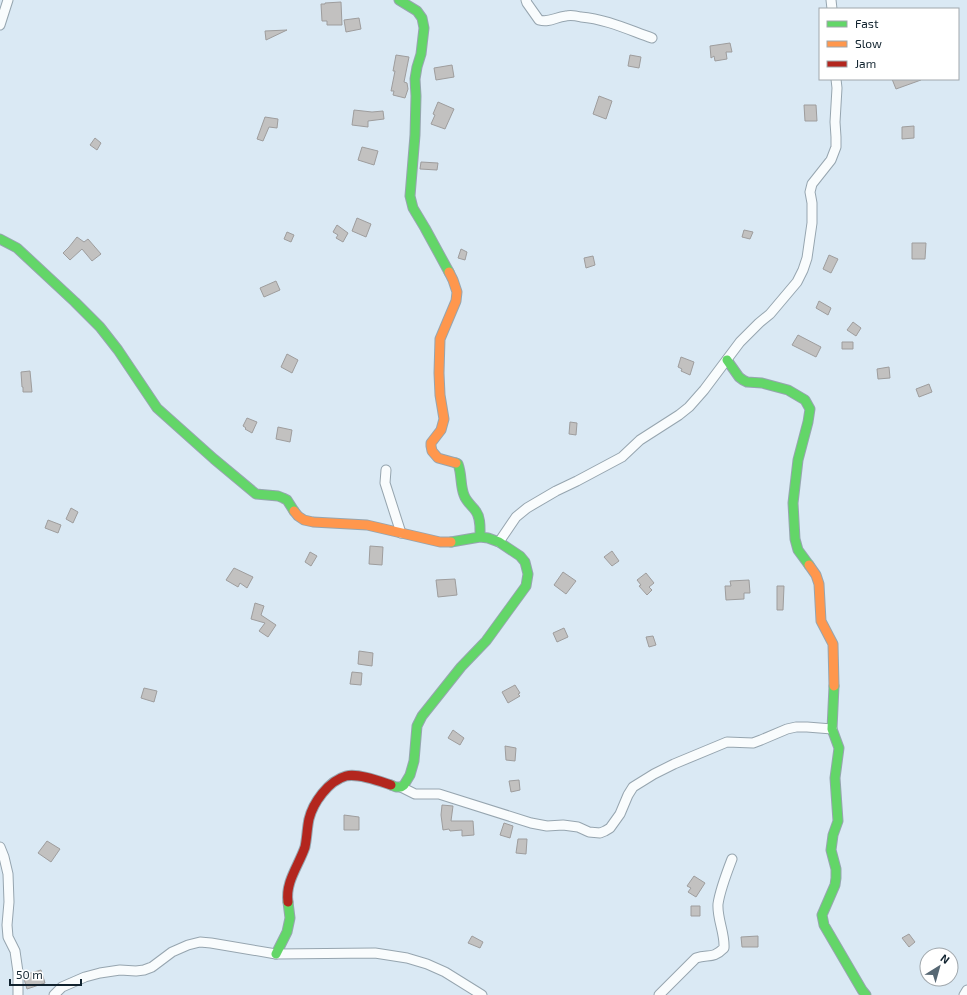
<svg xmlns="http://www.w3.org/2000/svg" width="967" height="995" viewBox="0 0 967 995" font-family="'Exo 2',sans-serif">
	<rect width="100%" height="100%" fill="#dae9f4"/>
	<!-- building -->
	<path fill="#c2c1c0" stroke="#9e9d9d" d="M341,2L342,25H327V21H322L321,4H325V3Z
		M359,18L361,29L346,32L344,20Z
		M287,30L266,40L265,31Z
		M730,43L732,52H726L727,59L715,61L714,56L711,58L710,46Z
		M396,55L409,57L404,82L407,83L408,89L405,98L393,95L394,91H391L395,71H393Z
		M630,55L641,57L639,68L628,66Z
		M452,65L454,77L436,80L434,68Z
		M892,79H921V80L896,89Z
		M599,96L612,101L606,119L593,114Z
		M438,102L454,109L445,129L431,124L435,115L433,114Z
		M804,105H816L817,121H805Z
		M354,110L372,112L383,111L384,119L368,121V127L352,125Z
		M265,117L278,119L277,128L269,127L263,141L257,139Z
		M914,126V138L902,139V127Z
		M95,138L101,143L97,150L90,145Z
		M362,147L378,151L374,165L358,160Z
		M421,162L438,163L437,170L420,169Z
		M357,218L371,224L366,237L352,231Z
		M337,225L348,233L343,242L336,238L338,235L333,232Z
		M744,230L753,232L750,239L742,237Z
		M287,232L294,235L291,242L284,239Z
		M77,237L84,242L88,239L101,254L92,261L82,249L70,260L63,253L69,247Z
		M912,243H926L925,259H912Z
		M461,249L467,252L465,260L458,258Z
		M829,255L838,259L831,273L823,269Z
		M593,256L595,265L586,268L584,258Z
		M276,281L280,290L264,297L260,288Z
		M819,301L831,308L828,315L816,308Z
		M853,322L861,328L856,336L847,330Z
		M798,335L821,347L816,357L792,345Z
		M842,342H853V349H842Z
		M287,354L298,360L292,373L281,367Z
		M681,357L694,362L690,375L681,371L682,369L678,367Z
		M889,367L890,378L878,379L877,369Z
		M30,371L32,392H23V387H22L21,372Z
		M929,384L932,392L919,397L916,389Z
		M247,418L257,422L252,433L245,429L246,428L243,426Z
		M570,422L577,423L576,435L569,434Z
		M278,427L292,430L290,442L276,439Z
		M71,508L78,512L73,523L66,519Z
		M48,520L61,525L58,533L45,528Z
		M370,546L383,547L382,565L369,564Z
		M612,551L619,561L612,566L604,557Z
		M310,552L317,556L311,566L305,562Z
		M234,568L253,577L247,588L240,583L238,587L226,580Z
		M563,572L576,581L566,594L554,585Z
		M646,573L654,583L649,587L652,590L647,595L639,586L641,585L637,580Z
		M455,579L457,595L438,597L436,580Z
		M749,580L750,593H744V599L726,600L725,586H731L730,581Z
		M777,586H784L783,610H777Z
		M255,603L264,606L261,615L276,625L268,637L259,631L265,623L251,619Z
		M564,628L568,637L557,642L553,633Z
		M653,636L656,645L649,647L646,637Z
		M359,651L373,653L372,666L358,664Z
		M352,672L362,673L361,685L350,684Z
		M515,685L520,693L518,694L520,696L508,703L502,692Z
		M144,688L157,691L154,702L141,698Z
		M453,730L464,738L460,745L448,738Z
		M505,746L516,748L515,761L506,760Z
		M519,780L520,790L511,792L509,781Z
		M442,805L453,806L451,821H473L474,835L462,836V830L450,831L449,829L443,830L441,815Z
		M344,815L359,817V830H344Z
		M504,823L513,826L510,838L500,835Z
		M518,839H527L526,854L516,853Z
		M47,841L60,849L51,862L38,853Z
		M694,876L705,883L696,897L688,892L691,888L687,886Z
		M691,906H700V916H691Z
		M909,934L915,942L909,947L902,938Z
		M472,936L483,942L480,948L468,943Z
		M758,936V947H742L741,937Z
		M41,970L45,983L27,989L24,979V975Z"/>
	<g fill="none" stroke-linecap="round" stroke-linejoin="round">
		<!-- street casing -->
		<g stroke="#96a5af" stroke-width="11">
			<path id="street" d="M526,0L527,3L539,20C550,23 555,17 566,16C570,15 577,16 581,17C606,19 629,30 652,38
				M831,0L832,9
				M0,25L8,0
				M386,470L385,483L401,533
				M499,542L516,517L527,508L556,491L577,481L622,457L640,440L679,415L689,407L704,390L740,342L759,323L770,314L797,282L803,270L807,258L812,223V203L810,192L812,184L831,160L836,147V137L835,122L837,88L836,79
				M401,787L415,794H439L531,823L547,826L563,825L578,827L589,832L600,833L605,831L610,828L620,814L628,795L633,787L654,774L674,764L727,742L753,743L761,740L787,729L796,727H807L832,729
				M0,847L4,857L8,874L9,902L7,925L8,937L15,951L18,972V995
				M54,995L62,987L85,977L100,973L120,970L136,971L144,970L152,967L172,952L188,945L200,942L211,943L276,954L375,953L407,958L427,964L445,972L482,995
				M659,995L696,958C709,954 713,959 724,948C725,933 717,919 718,904C720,890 727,872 732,859
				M964,995L967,990"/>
		</g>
		<!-- fast casing -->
		<g stroke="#96a5af" stroke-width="11">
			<path id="fast" d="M399,0L417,11L422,18L424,28L421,54L417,67L415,79L416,96L415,135L410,196L413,208L425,228L449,272
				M0,239L17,248L75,302L100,327L118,350L157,408L214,459L256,494L278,496L283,498L287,500L294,511
				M727,360L739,377L743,380L747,382L762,383L788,390L805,400L810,409L808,422L798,460L793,503L795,539L798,550L809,565
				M456,463L458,464C462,474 460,485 464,495C466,501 471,505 475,510C481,517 480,528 480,537
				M834,686L832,729L839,748L835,778L838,821L833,835L831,850L836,869V878L835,885L822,915L824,925L862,990L866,995
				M391,785L396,787H401L404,785L410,775L414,761L417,726L422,716L461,667L486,641L526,586L528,574L525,562L520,556L499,542L488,538L480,537L451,542
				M276,954L287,932L290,918L288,902"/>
		</g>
		<!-- slow casing -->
		<g stroke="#96a5af" stroke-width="11">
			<path id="slow" d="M449,272L453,280L457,292L456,301L440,339L439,373L440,395L444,419L441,430L431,443V446L432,451L438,458L456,463
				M294,511L298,516L304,520L313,522L367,525L440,542H451
				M809,565L816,575L819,584L821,621L833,644L834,686"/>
		</g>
		<!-- jam casing -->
		<g stroke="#96a5af" stroke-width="11">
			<path id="jam" d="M288,902C285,882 299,865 305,847C307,838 307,828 309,819C313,803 328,781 346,776C358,773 379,781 391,785"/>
		</g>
		<!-- street -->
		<use href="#street" stroke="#f9fcfd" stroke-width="9"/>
		<!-- fast -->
		<use href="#fast" stroke="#63d668" stroke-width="9"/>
		<!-- slow -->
		<use href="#slow" stroke="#ff974d" stroke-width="9"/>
		<!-- jam -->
		<use href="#jam" stroke="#b3261e" stroke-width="9"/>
	</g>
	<!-- legend -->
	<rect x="819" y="8" width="140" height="72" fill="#ffffff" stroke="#a0a7ac"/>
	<rect x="827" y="21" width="20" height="6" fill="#63d668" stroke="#a0a7ac"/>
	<text x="855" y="28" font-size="12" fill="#11232f">Fast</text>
	<rect x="827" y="41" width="20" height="6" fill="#ff974d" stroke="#a0a7ac"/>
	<text x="855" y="48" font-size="12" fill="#11232f">Slow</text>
	<rect x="827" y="61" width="20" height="6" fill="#b3261e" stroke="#a0a7ac"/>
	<text x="855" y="68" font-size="12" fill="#11232f">Jam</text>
	<!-- north arrow -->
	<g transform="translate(939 967) rotate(37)"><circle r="19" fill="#ffffff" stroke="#a0a7ac"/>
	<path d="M0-3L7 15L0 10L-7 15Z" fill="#576874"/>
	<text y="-6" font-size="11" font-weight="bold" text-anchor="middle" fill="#11232f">N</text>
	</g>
	<!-- scale -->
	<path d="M10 979v6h71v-6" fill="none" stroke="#11232f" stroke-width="2"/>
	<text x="16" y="979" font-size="12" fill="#11232f" stroke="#ffffff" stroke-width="3" paint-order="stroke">50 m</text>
</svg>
